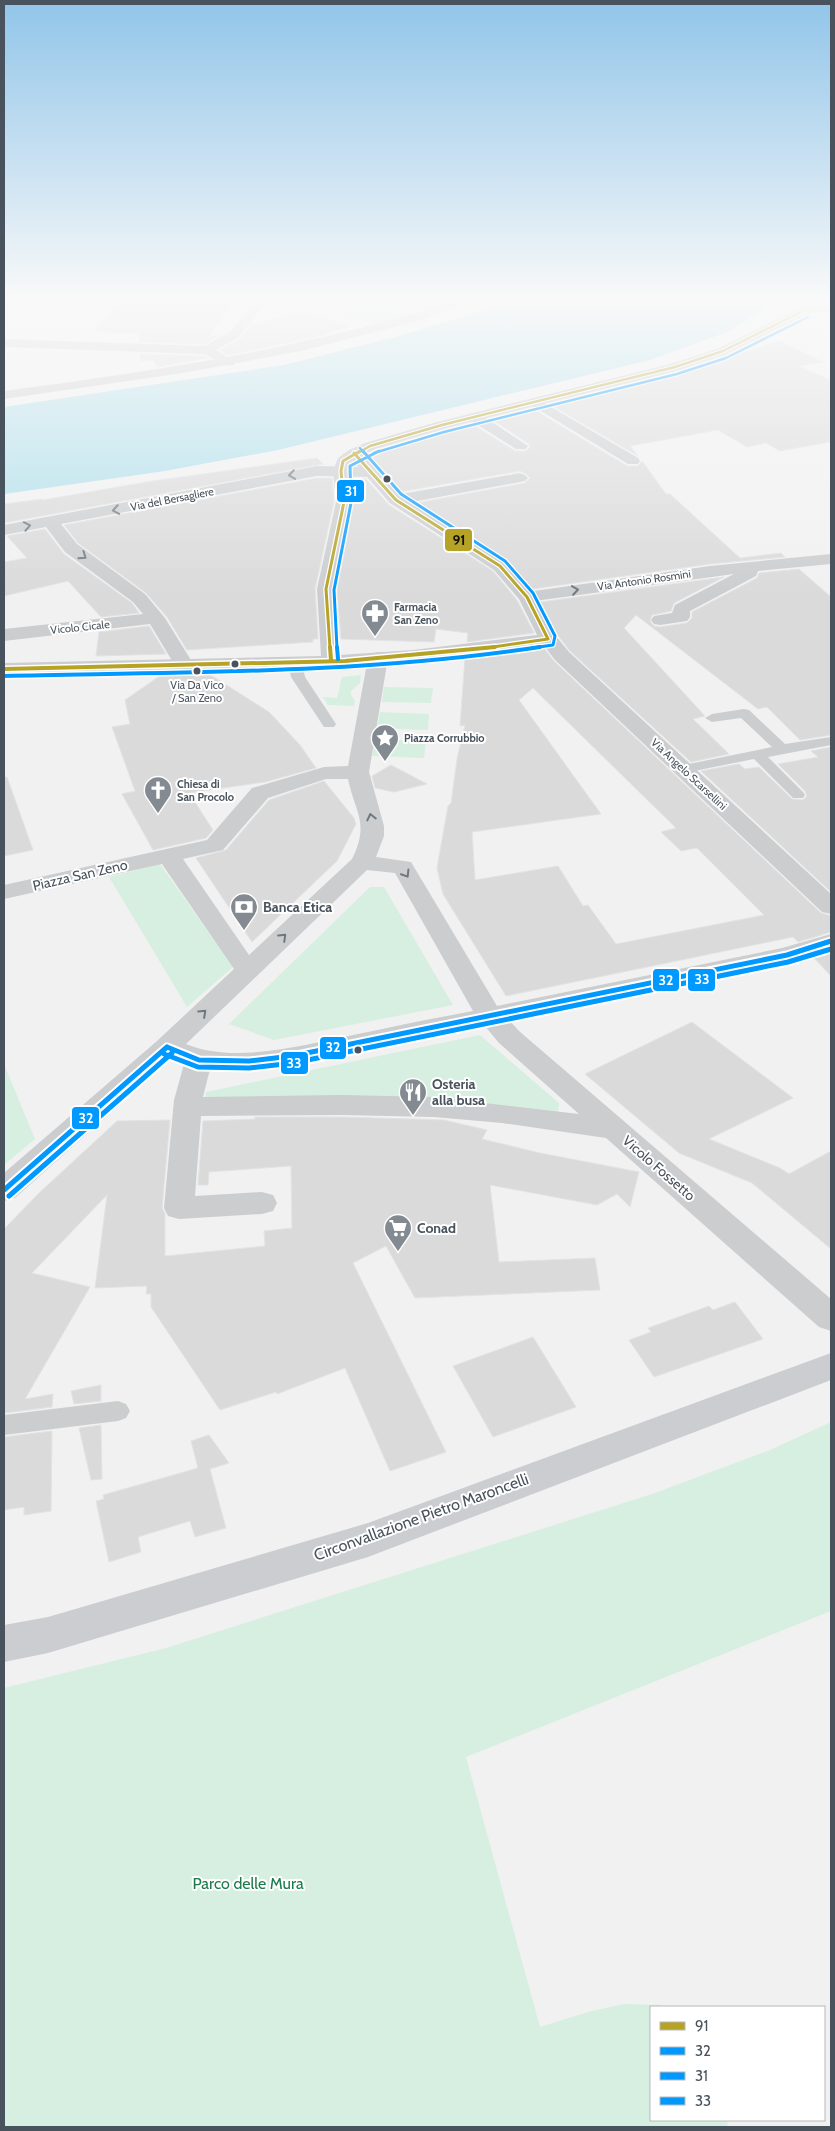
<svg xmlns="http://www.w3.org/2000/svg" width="835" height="2131" viewBox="0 0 835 2131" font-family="Cabin,sans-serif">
	<rect width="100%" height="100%" fill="#f1f1f1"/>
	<!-- green -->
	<path fill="#d7efe0" d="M280,298H336L341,303L372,310H385L423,298H460L378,324L288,302Z
		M361,675L360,683L351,691V695L355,701L354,706L328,705L323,697L337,698L342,677Z
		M384,687L433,688L431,703L382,702Z
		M380,712L429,714L428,730L377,728Z
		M375,739L426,741L424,758L372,756Z
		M160,864L233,967L187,1007L109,877Z
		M370,887H384L453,1005L274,1040L229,1024Z
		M480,1035L559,1103L558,1112L205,1099L206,1092Z
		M4,1064L35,1139L4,1165Z
		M831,1422V1611L466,1757L540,2027L588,2012L623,2004L660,2005L662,2007H651V2120H727L728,2127H4V1688L166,1648L652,1494L770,1450Z"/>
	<!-- water -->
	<path fill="#aedeeb" d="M336,298H423C388,309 378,313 341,303L337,302Z
		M526,298H774L761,311L730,331L650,360L278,450L165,471L4,494V407L284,365L395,337Z"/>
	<!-- building -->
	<path fill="#dadadb" stroke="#e2e3e4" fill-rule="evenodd" d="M123,298H236L209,337L224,333L205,344L139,342V333L94,332Z
		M295,312L350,325L347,326H350L324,335L235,354L227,355L220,350L240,339L251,325Z
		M780,341L823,362L799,366L831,380V442L780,451L766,443L747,447L718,430L630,446L638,456L551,405L637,385Z
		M140,354L204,356L208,358L157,367L154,360L141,361Z
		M533,409L627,466H638L642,461L666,494H670L740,558L781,553L785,557L710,564L532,589L507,560L416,503L525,483L530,478L526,474L520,471L400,492L367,456L397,445L472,424L515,451H526L530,447L529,444L491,419Z
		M317,458L323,464L4,523V504L42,499L43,500L152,481Z
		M317,478H332L334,502L315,589L318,639H313V642L187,650L167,617L146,593L78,543L64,525Z
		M352,478L366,479L389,505L493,571L517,600L534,633L467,642L468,633L436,629L434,642L341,639L337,589L354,502Z
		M45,529L64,554L132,603L139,613L101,617L68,581L4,596V562L27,558L7,536Z
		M799,569L831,597V735L800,740L767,707L758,709L636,615L624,628L705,716L693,719L729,754L691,762L570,651L557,634L541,602L724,577L674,603L671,611L652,615L650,621L654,626L660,627L687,623L692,618V612L757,578L759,573Z
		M149,626L166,654L96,656L99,632Z
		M543,647L554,661L821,913L831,916V932L798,942L793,937L506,996L443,894L437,868L448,806L451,803L457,759L465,725L460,726L465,658ZM533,688L676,828L661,832L681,851L697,848L764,915L616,944L588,905L583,906L558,866L475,880L472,832L601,814L519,700Z
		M206,672L269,712L300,745L316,768L265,782L189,793L213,830L206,838L153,850L122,794L135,791L112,727L130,724L125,700L164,673Z
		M831,747V892L701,771L739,764L745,769L759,767L792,799L803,800L807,796L805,791L778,764L818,757L811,751Z
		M391,765L427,784L394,792L375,788L372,776Z
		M4,777H7L33,850L4,856Z
		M324,781L354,818L356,824L337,861L252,942L196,858L226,850L269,800Z
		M831,951V976L813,957Z
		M692,1022L793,1098L709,1139L780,1168L789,1174L831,1151V1249L752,1183L679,1153L585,1074Z
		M255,1117H341L444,1120L487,1130L482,1139L540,1153L639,1172L630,1207L617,1194L597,1205L490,1185L499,1262L595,1258L600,1290L415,1298L386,1246L353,1263L446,1452L390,1471L345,1368L277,1394L276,1392L220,1410L151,1307V1294H146L147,1286L95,1288L107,1195L32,1273L90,1287L25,1399L53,1394L52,1407L4,1413V1229L39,1193L117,1121L170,1120L162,1208L165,1213V1256L265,1246L264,1231L292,1228L291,1166L209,1172L208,1185H198L203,1121L255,1119Z
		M735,1302L763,1339L654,1377L629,1340L651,1332L648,1328L709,1306L713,1310Z
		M533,1337L576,1407L493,1437L453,1366Z
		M101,1385V1401L74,1404L71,1391Z
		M101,1425L102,1479L91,1480L79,1428Z
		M52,1431L51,1511L24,1515V1507L4,1510V1437Z
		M209,1435L229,1463L210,1469L226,1528L195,1537L190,1521L138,1537L141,1552L109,1562L96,1501L104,1499L103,1495L198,1468L191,1441Z"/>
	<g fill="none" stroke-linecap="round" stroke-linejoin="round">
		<!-- lane -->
		<path fill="#cbcdcf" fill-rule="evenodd" d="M295,658L302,662L305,677L336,724L334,727H324L291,677L288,662Z
			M744,709L749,710L785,744L831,737V745L768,757L803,792L805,795L803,798H793L754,759L684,773L679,772L677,769L679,766L684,765L772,747L741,718L712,722L705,718L712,714Z
			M118,1401L126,1404L130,1411L126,1418L118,1421L4,1435V1415Z"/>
		<!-- street -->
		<path fill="#cbcdcf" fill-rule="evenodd" d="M258,298H270L239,337L216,350L235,362L234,365L229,366L204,354L4,347V339L205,346L231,331Z
			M831,305V312L805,314L799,310L805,306Z
			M536,398L638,458L640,461L638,464H628L531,405L529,402L531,399Z
			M475,413L480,414L528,446L526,449H516L470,420L468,417L470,414Z
			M317,466L372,467L377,469L380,472L377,475L372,477L317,476L61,524L77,544L145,594L165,618L194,665L191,669L184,671L177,669L150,624L4,641V629L143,614L133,602L65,552L46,527L4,535V525Z
			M520,473L525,475L528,478L525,481L396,505L390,503L388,500L390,497L396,495Z
			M831,554V564L758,571L756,576L690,611V617L687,621L660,625L654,624L651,620L654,616L672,613L675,605L734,574L527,602L521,601L518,597L521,593L527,592L710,566Z
			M548,633L555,635L569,652L831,894V914L822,912L555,660L539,639L541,635Z
			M378,652L385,654L388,658L369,772L384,826V836L376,857L411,862L497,1006L782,948L831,934V949L796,960L509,1020L519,1031L831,1299V1331L819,1327L606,1138L502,1123L434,1117L341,1115L201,1116L195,1196L262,1192L273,1195L277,1203L273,1211L262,1214L179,1219L168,1216L164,1208L174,1100L184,1064L171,1059L15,1198L4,1201V1173L157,1041L234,969L162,864L4,899V885L207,840L252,788L324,767L348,766L368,658L371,654ZM326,779H348C355,813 370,823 352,859L249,955L183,859L223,850L268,798ZM367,870L395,873L473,1011C435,1018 396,1026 358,1034C306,1044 236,1065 186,1044ZM484,1025L499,1043L579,1114L434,1097L341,1095L203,1097L210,1069L249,1070L292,1065Z"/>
		<!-- secondary -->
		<path fill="#cccdd0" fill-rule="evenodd" d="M463,298H481L422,320L301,351L183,373L4,399V391C159,370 313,348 463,298Z
			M802,298H814L809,313L727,354L680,370L447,428L375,449L364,455L402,497L506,562L536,597L557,639L555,643L481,655L345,666L4,675V663L321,656L317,589L336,502L333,471L338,458L349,450L365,443L437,422L670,364L719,348L800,308ZM353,461L390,503L494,570L519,599L537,635L413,650L340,655L335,589L352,502L349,471L350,463Z
			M831,1353V1380L368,1557L48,1653L4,1662V1625L48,1617L368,1523Z"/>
		<!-- bus-1-far2 casing -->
		<g stroke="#fff" stroke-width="4.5">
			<path id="bus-1-far2" d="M358,453L370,446L442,425L675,367L723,351L805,310"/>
		</g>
		<!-- bus-1-far1 casing -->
		<g stroke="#fff" stroke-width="5.5">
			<path id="bus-1-far1" d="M354,453L396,500L500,566L527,597L548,639
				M330,648L326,589L344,502L341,471L343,461L360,451
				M486,648L548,639"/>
		</g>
		<!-- bus-1 casing -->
		<g stroke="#fff" stroke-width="7">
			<path id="bus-1" d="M330,647L331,660
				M4,669L345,661L495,647"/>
		</g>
		<!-- bus-2 casing -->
		<g stroke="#fff" stroke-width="9">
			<path id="bus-2" d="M167,1047L199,1060L249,1061L292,1056L787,955L831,941
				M4,1190L167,1047"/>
		</g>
		<!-- bus-3-far2 casing -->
		<g stroke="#fff" stroke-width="4.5">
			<path id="bus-3-far2" d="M360,448L364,453
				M374,453L444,432L677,374L726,358L808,317"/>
		</g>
		<!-- bus-3-far1 casing -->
		<g stroke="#fff" stroke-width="5.5">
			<path id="bus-3-far1" d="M363,451L401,494L505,561L533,593L555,636L553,645L532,648
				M337,648L334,590L351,503L350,466L379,451"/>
		</g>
		<!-- bus-3 casing -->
		<g stroke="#fff" stroke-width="7">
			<path id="bus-3" d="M337,647L338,659
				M4,676C183,672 363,674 540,647"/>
		</g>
		<!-- bus-4 casing -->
		<g stroke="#fff" stroke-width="9">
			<path id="bus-4" d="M164,1054L198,1067L249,1068L293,1063L788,962L831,949
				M9,1196L172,1053"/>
		</g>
		<!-- bus-1-far2 -->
		<use href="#bus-1-far2" stroke="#b6a225" stroke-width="2.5"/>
		<!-- bus-1-far1 -->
		<use href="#bus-1-far1" stroke="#b6a225" stroke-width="3"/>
		<!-- bus-1 -->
		<use href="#bus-1" stroke="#b6a225" stroke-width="4"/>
		<!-- bus-2 -->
		<use href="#bus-2" stroke="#09f" stroke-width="5"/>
		<!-- bus-3-far2 -->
		<use href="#bus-3-far2" stroke="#09f" stroke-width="2.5"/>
		<!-- bus-3-far1 -->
		<use href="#bus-3-far1" stroke="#09f" stroke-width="3"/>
		<!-- bus-3 -->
		<use href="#bus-3" stroke="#09f" stroke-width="4"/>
		<!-- bus-4 -->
		<use href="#bus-4" stroke="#09f" stroke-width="5"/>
	</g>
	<!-- one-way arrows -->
	<defs><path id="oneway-chevron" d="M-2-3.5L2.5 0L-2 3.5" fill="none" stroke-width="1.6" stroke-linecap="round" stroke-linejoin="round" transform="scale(1.25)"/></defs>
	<g stroke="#70787f">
		<use href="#oneway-chevron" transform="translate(292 475) rotate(171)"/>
		<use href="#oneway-chevron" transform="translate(116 510) rotate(170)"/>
		<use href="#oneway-chevron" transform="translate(27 526) rotate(-11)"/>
		<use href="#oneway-chevron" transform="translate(83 556) rotate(35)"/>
		<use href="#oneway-chevron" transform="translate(575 590) rotate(-8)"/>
		<use href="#oneway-chevron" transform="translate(371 817) rotate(-103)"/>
		<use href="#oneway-chevron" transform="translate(406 874) rotate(58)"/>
		<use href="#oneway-chevron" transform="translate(283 937) rotate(-44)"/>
		<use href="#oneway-chevron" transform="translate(203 1013) rotate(-43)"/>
	</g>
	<!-- sky -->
	<linearGradient id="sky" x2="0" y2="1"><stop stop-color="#91c5e9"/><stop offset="0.5" stop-color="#f9f9f9"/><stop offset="1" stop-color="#f9f9f9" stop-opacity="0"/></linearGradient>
	<rect width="835" height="597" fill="url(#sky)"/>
	<!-- icons -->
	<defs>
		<g id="pharmacy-pin" transform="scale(1.4375)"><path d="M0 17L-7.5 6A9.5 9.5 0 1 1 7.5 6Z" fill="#848a91" stroke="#fff"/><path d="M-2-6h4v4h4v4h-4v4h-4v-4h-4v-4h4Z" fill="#fff"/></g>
		<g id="sight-pin" transform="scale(1.4375)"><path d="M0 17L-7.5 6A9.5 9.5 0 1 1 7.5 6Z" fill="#848a91" stroke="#fff"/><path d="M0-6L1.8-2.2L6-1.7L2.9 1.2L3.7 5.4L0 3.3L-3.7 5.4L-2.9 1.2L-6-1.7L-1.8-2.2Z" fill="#fff"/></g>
		<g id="church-pin" transform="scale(1.4375)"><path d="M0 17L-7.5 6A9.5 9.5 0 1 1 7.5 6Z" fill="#848a91" stroke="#fff"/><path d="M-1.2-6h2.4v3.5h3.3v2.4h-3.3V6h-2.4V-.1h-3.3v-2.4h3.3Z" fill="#fff"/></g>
		<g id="bank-pin" transform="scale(1.4375)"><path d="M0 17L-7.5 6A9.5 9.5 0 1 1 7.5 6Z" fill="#848a91" stroke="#fff"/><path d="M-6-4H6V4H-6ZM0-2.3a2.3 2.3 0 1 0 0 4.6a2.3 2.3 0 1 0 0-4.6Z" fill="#fff"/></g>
		<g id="restaurant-pin" transform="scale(1.4375)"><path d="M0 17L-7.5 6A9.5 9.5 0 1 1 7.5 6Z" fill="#848a91" stroke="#fff"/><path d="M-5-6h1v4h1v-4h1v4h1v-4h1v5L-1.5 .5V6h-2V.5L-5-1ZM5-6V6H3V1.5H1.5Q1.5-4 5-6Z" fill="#fff"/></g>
		<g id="supermarket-pin" transform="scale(1.4375)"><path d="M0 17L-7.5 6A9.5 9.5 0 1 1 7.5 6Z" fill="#848a91" stroke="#fff"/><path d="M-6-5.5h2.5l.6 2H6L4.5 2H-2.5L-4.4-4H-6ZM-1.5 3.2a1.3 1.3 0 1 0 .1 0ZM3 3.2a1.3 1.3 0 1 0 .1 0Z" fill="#fff"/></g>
	</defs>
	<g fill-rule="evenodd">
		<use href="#pharmacy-pin" x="375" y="613"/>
		<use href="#sight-pin" x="385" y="738"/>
		<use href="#church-pin" x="158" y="790"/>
		<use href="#bank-pin" x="244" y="907"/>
		<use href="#restaurant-pin" x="413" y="1092"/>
		<use href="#supermarket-pin" x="398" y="1228"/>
	</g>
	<!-- markers -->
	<g fill="#49535d" stroke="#fff" stroke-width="2">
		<circle cx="387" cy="479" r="4.5"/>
		<circle cx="235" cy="664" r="4.5"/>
		<circle cx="197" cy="671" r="4.5"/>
		<circle cx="358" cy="1050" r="4.5"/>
	</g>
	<g text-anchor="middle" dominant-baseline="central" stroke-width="4" stroke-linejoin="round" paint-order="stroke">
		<!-- far-street labels -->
		<g font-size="11" fill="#49535d" stroke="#fff">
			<text transform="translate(172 499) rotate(-11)">Via del Bersagliere</text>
			<text transform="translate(644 580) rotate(-8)">Via Antonio Rosmini</text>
			<text transform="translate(80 627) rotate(-6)">Vicolo Cicale</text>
			<text transform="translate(689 774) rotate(43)">Via Angelo Scarsellini</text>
		</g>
		<!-- far-poi labels -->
		<g font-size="11" font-weight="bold" fill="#49535d" stroke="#fff" text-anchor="start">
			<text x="394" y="607">Farmacia<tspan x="394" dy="13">San Zeno</tspan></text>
			<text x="404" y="738">Piazza Corrubbio</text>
			<text x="177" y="784">Chiesa di<tspan x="177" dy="13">San Procolo</tspan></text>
		</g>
		<!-- far-bus labels -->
		<g font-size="11" fill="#49535d" stroke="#fff">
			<text x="197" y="685">Via Da Vico<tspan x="197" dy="13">/ San Zeno</tspan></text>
		</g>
		<!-- street labels -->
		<g font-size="14" fill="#49535d" stroke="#fff">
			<text transform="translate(80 875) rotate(-13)">Piazza San Zeno</text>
			<text transform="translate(659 1168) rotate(41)">Vicolo Fossetto</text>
		</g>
		<!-- poi labels -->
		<g font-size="14" font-weight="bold" fill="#49535d" stroke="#fff" text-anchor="start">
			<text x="263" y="907">Banca Etica</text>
			<text x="432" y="1084">Osteria<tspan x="432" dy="16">alla busa</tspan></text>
			<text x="417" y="1228">Conad</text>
		</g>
		<!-- near-street labels -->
		<g font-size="16" fill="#49535d" stroke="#fff">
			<text transform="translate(421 1517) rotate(-20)">Circonvallazione Pietro Maroncelli</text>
		</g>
		<!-- near-park labels -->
		<g font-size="16" fill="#1c7b4b" stroke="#fff">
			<text x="248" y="1883">Parco delle Mura</text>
		</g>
	</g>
	<g stroke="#fff" stroke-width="2">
		<rect x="336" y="479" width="29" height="24" rx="5" fill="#09f"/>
		<rect x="444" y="528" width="29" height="24" rx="5" fill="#b6a225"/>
		<rect x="687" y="968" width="29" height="24" rx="5" fill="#09f"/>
		<rect x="652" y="968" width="28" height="24" rx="5" fill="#09f"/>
		<rect x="319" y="1036" width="28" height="24" rx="5" fill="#09f"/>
		<rect x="280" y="1051" width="29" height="24" rx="5" fill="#09f"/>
		<rect x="71" y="1106" width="29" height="24" rx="5" fill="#09f"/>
	</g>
	<g font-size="14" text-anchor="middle" font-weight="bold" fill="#fff">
		<text x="351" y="496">31</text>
		<text x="702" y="984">33</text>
		<text x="666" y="985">32</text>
		<text x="333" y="1052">32</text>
		<text x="294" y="1068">33</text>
		<text x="86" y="1123">32</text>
	</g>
	<g font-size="14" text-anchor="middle" font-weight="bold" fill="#111">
		<text x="459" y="545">91</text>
	</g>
	<!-- border -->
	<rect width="835" height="2131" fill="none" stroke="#49535d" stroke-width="10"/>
	<!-- legend -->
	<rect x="650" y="2006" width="175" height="115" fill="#ffffff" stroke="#b6babe"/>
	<rect x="660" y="2022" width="25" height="8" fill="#b6a225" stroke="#b6babe"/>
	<text x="695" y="2031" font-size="15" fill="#49535d">91</text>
	<rect x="660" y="2047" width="25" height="8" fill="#0099ff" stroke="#b6babe"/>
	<text x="695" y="2056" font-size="15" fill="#49535d">32</text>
	<rect x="660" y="2072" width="25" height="8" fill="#0099ff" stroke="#b6babe"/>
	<text x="695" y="2081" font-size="15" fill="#49535d">31</text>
	<rect x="660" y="2097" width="25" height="8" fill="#0099ff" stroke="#b6babe"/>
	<text x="695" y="2106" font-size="15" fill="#49535d">33</text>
</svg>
